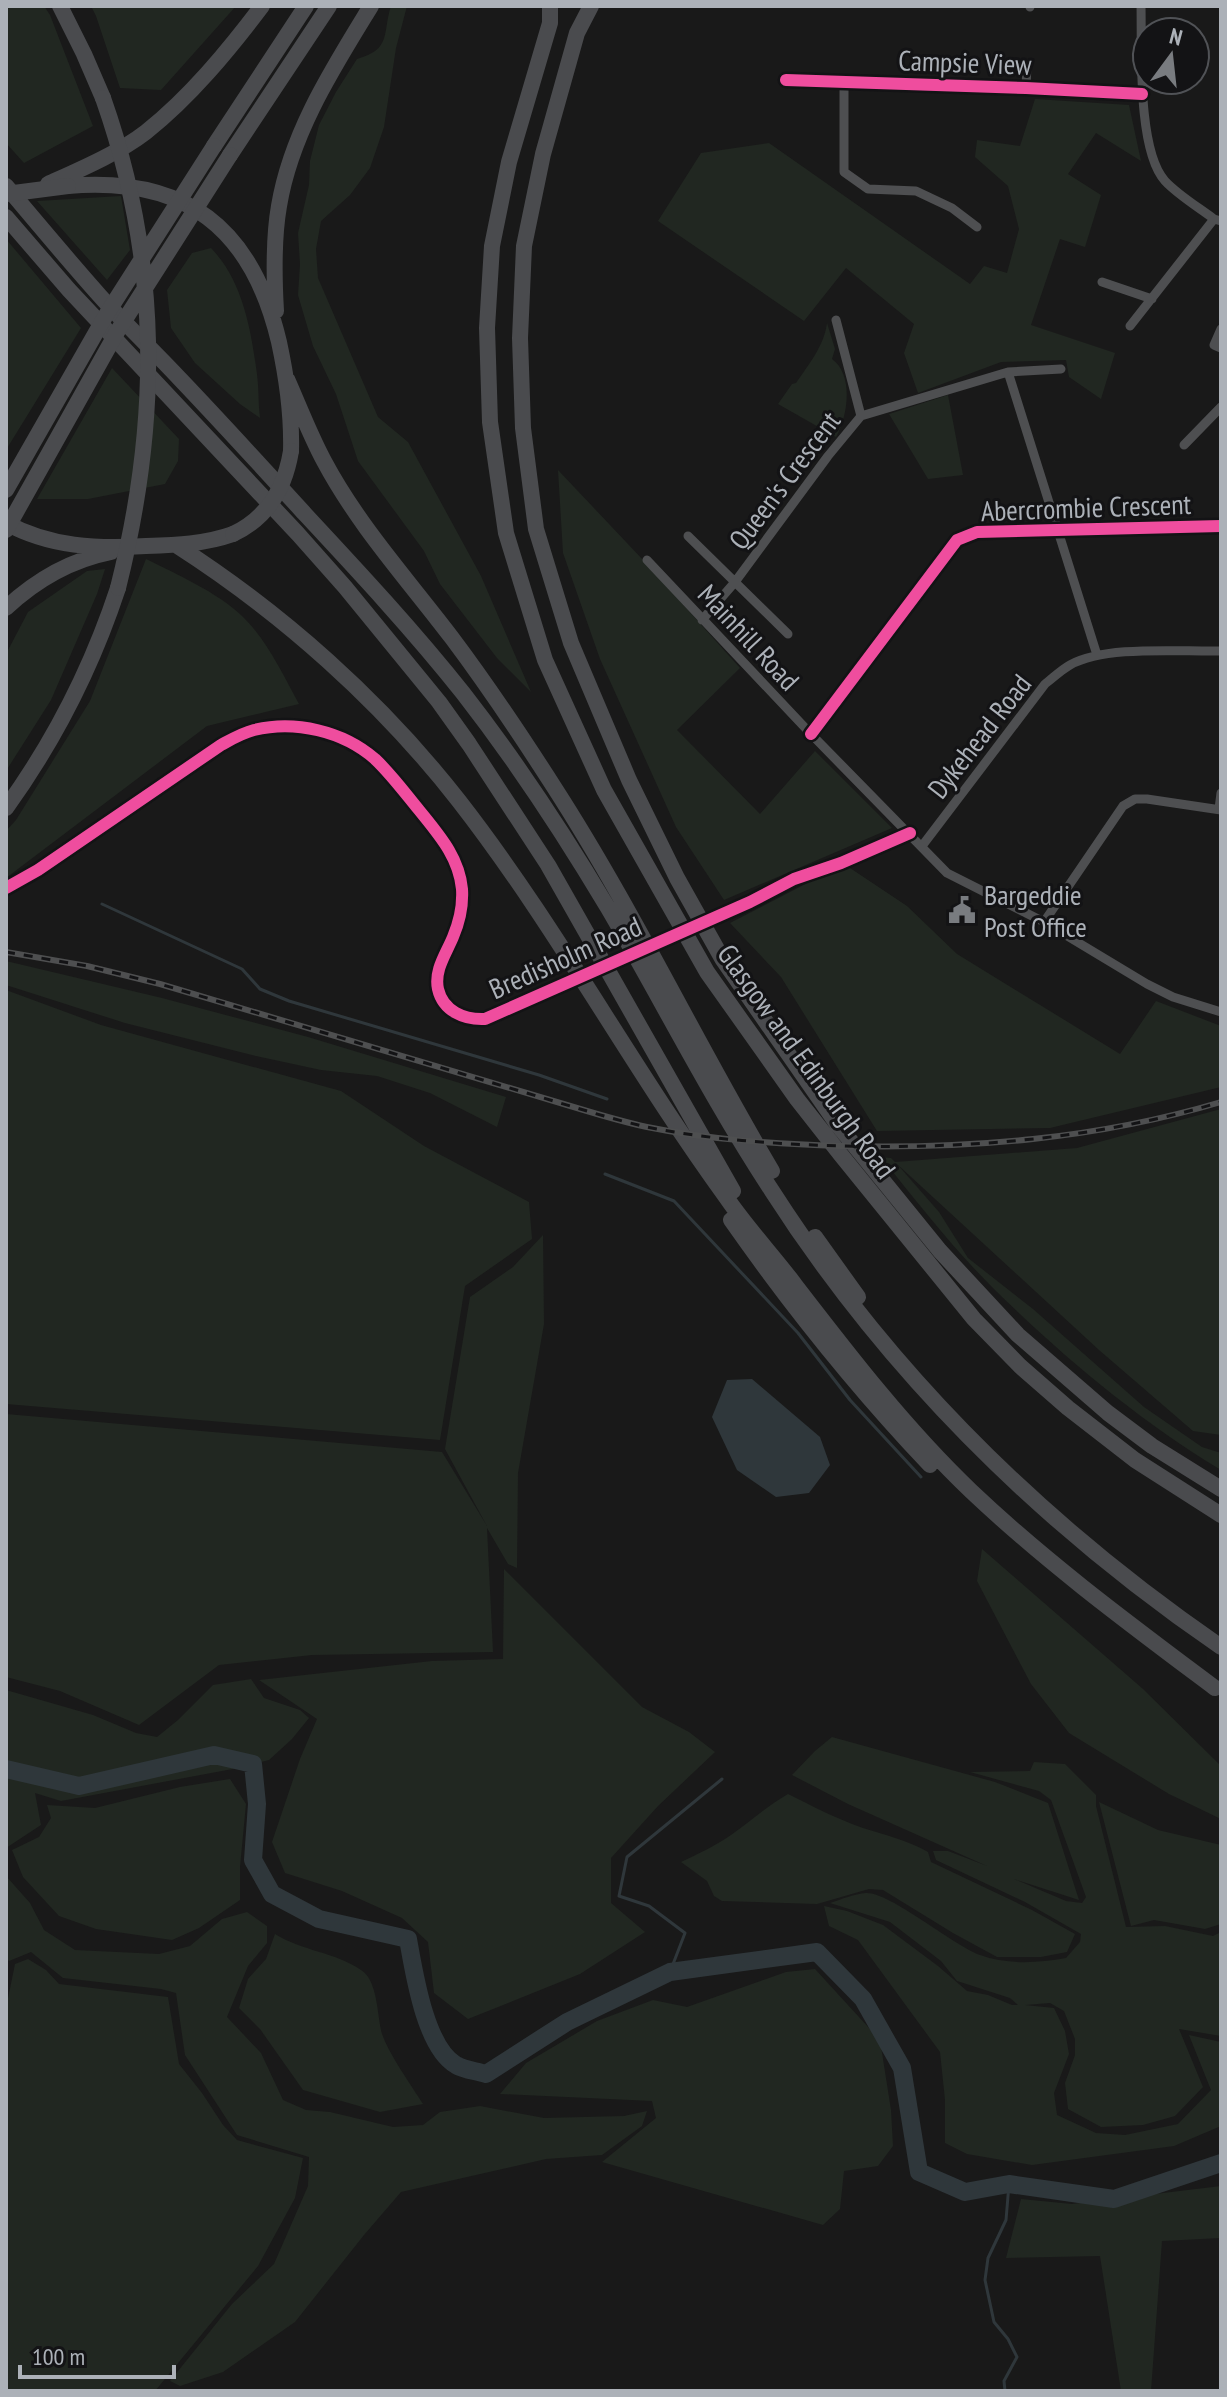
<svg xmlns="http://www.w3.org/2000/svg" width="1227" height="2397" viewBox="0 0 1227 2397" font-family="'PT Sans Narrow',sans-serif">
	<rect width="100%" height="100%" fill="#191919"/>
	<!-- green -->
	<path fill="#212721" d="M6,6H44L50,15L93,126L24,163L6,143Z
		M91,6H236L161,90L120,88L96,16Z
		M391,6H407L396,48L384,127L370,168L350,195L321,221L316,249L318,278L378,417L408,442L481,576L531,692L497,658L440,584L424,551L358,461L336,394L313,346L298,295L300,264L298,233L309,185L310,161L319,125L336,92L357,59C392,49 382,34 391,6Z
		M1035,99L1129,105L1141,161L1096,133L1068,174L1101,195L1085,247L1060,239L1031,325L1115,353L1101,399L1069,377L1066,360L1001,362L918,393L904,353L914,324L846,268L804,321L658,221L701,153L769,143L970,284L984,266L1007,273L1019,229L1008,186L975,157L977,140L1020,146Z
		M121,196L130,250L107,280L37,201Z
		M6,239L81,328L6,450Z
		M211,248C243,281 251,330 257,374C259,389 258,403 260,418L240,404L195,363L171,328L167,290L192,253Z
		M827,323L835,349L832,359C854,375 848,416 836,437L778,404L792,384L796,383C809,364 824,346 827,323Z
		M112,368L179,439L178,461L165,484L88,499H37Z
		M948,395L963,475L928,479L889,414Z
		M558,470L644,561L740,668L677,730L760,814L815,751L892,828L724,900L676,827L600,659L563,553Z
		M146,559C176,574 217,592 242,616C267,640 282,673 299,704L207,726L6,878V831L16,820L90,701Z
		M105,569L97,594L51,700L6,771V654L28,612L87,571Z
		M844,864L907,906L957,954L1120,1054L1156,1001L1221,1026V1087L1050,1128L877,1131L781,977L730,923Z
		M6,961L162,998L308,1037L506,1097L497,1127L430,1093L377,1076L321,1070L256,1056L125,1023L6,985Z
		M6,990L101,1025L341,1091L424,1146L529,1202L532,1239L465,1286L440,1440L6,1404Z
		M1221,1109V1435L1193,1431L1099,1350L897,1164L939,1212L968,1258L1033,1309L1144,1407L1202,1447L1221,1453V1470C1137,1419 1062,1356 992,1287C952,1247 916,1201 881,1157L891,1158L895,1162L1077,1148Z
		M543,1235L544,1324L518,1473L517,1568L508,1564L487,1528L493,1652L312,1655L219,1665L139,1725L60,1691L6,1677V1414L442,1452L487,1526L445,1449L470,1297L513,1267Z
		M982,1549L1143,1689L1221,1766V1819L1169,1794L1069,1733L1031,1684L977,1581Z
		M504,1569L642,1707L689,1732L715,1752L658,1806L611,1858V1903L645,1932L580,1974L468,2019L434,1993L428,1942L402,1918L342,1891L285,1873L272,1842L300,1759L317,1719L259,1680L432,1661L503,1659Z
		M251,1679L264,1698L300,1710L309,1718L292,1739L269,1760L238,1768L61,1801L35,1793L41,1825L6,1848V1690L93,1715L136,1733L157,1737L178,1720L213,1685Z
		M832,1737L995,1782L1048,1803L1079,1900L1014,1879L1066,1901L1082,1903L1086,1897L1051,1800L1039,1791L970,1772L1030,1771L1034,1762L1065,1764L1096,1795V1806L1126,1927L1165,1926L1213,1936L1221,1932V2036L1179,2029L1203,2087L1175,2116L1143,2125L1101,2127L1068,2109L1065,2083L1075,2055V2039L1064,2011L1050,2003L1025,2005L1054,2008L1065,2031L1069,2054L1054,2093L1057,2115L1096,2133L1125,2135L1178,2124L1211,2090L1189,2035L1221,2042V2126L1174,2146L1032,2165L967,2154L945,2143V2100L940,2052L858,1940L829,1926L824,1906L847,1911L883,1925L938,1966L967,1991L988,1995L1012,2005H1018L1010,1998L957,1981L941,1961L890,1922L830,1903C842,1899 854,1894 866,1893C890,1892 951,1944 980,1955C1008,1965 1037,1963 1066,1958L1080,1942L1081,1934L1025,1902L936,1860L933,1851H948L987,1866L848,1804L792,1775L815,1751Z
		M230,1779L246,1804L240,1867V1900L199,1928L172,1940L96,1929L59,1916L23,1877L12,1850L39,1837L51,1818L47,1805L95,1808L180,1787Z
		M788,1794C812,1806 837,1819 863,1828C885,1835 907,1840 928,1852L931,1862L1032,1910L1075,1934L1067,1952L1041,1957H997L953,1933L883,1890L869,1889L817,1904L722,1901L714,1896L707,1881L681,1862C698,1854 715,1846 731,1835C751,1821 767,1806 788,1794Z
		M1099,1802L1158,1830L1221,1845V1924L1205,1929L1154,1920L1131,1926Z
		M6,1876L30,1903L44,1930L75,1950L159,1954L190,1946L222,1919L247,1912L267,1926V1943L248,1966L227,2017L261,2053L283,2100L306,2110L330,2112L393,2127L423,2125L440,2112L480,2106L544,2118L624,2116L647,2111L642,2126L602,2155L546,2159L401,2192L364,2235L295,2322L223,2372L180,2386L170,2381L232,2304L274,2264L308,2186L309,2157L237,2135L185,2055L176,1993L161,1989L63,1978L31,1952L9,1961L6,1958Z
		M275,1934C302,1951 335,1952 361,1970C378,1980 377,2016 382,2034C389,2054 411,2085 423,2104L380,2112L303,2090L260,2029L239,2008L248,1979L266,1959Z
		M28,1959L46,1970L59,1984L168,1997L179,2064L202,2093L223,2125L237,2140L303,2158L295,2198L258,2266L155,2391H6V2008L15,1964Z
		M815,1969L880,2040L891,2110L893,2146L878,2166L844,2171L840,2209L823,2225L602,2162L656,2118L652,2101L500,2094L526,2063L597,2021L653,2000L687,2007L786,1972Z
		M1221,2186V2238L1162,2241L1151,2391H1121L1100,2256L1006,2258L1021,2199L1072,2204Z"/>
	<!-- water -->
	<path fill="#2f373b" d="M752,1379L820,1437L830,1465L809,1493L776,1497L737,1470L712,1417L727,1380Z"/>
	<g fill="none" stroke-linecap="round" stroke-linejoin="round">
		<!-- stream -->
		<path stroke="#2f373b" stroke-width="3" d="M102,904L242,969L260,989L289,1001L539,1075L607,1099
			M605,1174L674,1201L798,1333L850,1400L921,1477
			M670,1972L685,1933L649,1906L619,1896L627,1857L722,1779
			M1005,2391L1004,2381L1017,2357L1008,2339L994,2322L985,2280L988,2258L1006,2220L1009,2184"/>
		<!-- river -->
		<path stroke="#2f373b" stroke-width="18" d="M6,1769L79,1786L214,1755L253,1764L257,1804L253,1860L272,1894L319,1919L408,1939C414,1972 425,2047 456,2065C464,2070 477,2071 486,2074L567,2022L670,1972L817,1952L863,1999L902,2068L919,2172L965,2192L1009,2184L1114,2199L1221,2163"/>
		<!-- street -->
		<path stroke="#4e4f51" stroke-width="9" d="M1141,6C1142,48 1137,150 1165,181C1178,195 1198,207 1214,219L1221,221
			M1030,7V6
			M786,80L1026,88L1142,94
			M844,82V172L868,189L916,191L952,208L977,227
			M1026,88L1027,64
			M1102,282L1152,299
			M836,320L861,416
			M1130,326L1214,219
			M1221,329L1214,345L1221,348
			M1008,372L1097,655
			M1184,445L1221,407
			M688,536L788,634
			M647,560L811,734L947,873L1044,922L1147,984L1173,997L1221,1012
			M702,620L735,582L828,456L861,416L1008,372L1061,369
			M811,734L957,540L977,532L1221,526
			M1219,809L1221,793
			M922,846L1045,684C1053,678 1061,670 1070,665C1106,645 1179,652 1221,651
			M6,888L38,870L221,745C232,739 243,733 255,730C295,721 342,731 373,758C401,781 423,815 446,843C454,859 462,878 462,896C462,908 459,921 455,933C446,959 422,987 452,1011C477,1029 504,1011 527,1000
			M750,902C802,875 857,856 910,833
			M1044,922L1123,806L1135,799H1147L1221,810"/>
		<!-- highway -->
		<path stroke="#4a4b4e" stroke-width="16" d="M60,6L84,54L103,98
			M550,6V23L509,162L492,246L487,328L490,422L506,533L545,660L604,790L707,972L797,1099L841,1155L974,1319L1020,1366L1068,1408L1135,1460L1221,1515
			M591,6L577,33L543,154L524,246L520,338L523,428L536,529L571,643L629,780L677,878L723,960L837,1124L940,1251L1018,1335L1108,1413L1152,1446L1221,1489
			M214,146L306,6
			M230,155L329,6
			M48,184C79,170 119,153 146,132C190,97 228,51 262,6
			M6,186C37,223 68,260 100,296C125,324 154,351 180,379C222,423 263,468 304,513C358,571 413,630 463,693C516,761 564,834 608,908C663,1002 712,1100 772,1191C890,1375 1042,1524 1221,1647
			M68,186C186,176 252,228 279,342C287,379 292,414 291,451
			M6,217L69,290L298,534L345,587L439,702L469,744L548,865L733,1191
			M276,311C274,276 273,240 279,206C291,133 333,68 371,6
			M287,379C299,406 310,435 324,461C358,525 408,580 452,638C488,686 522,737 554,787C634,911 697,1045 772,1171
			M6,523C50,547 97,549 146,546C176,545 205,544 233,534
			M176,545C282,613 381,701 459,801C557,927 632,1068 726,1197C745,1225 768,1250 789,1277C846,1351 903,1426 971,1491C1047,1563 1131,1625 1215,1688
			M6,608C36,580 71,560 111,552
			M6,808C55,740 92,667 118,588
			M731,1220C792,1307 857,1388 930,1465
			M815,1237L858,1297"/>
		<!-- rail casing -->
		<g stroke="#4e4f50" stroke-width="6">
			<path id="rail" d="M6,952L87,966L160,984L577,1108C600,1115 624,1122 647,1127C711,1140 776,1144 841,1146C970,1149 1097,1139 1221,1102"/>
		</g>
		<!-- rail -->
		<use href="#rail" stroke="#131315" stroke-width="3" stroke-dasharray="9" stroke-linecap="butt"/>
		<!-- street-bridge -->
		<path stroke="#4e4f51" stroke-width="9" d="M527,1000L750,902"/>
		<!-- highway-bridge -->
		<path stroke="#4a4b4e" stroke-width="16" d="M103,98C161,262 160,421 118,588
			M6,194L68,186
			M6,490L106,315L214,146
			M6,530L117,332L230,155
			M233,534C267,518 285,488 291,451"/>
		<!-- cycleway casing -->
		<g stroke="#131315" stroke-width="17">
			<path id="cycleway" d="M786,80L1026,88L1142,94
				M811,734L957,540L977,532L1221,526
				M6,888L38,870L221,745C232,739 242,733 254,730C295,720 343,731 375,759C391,774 405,793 419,810C439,835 459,857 462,889C463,905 459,923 453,937C446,954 434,970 438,989C443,1011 464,1020 485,1019L750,902L794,879L841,863L910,833"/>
		</g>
		<!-- cycleway -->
		<use href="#cycleway" stroke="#ef4d9e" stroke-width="12"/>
	</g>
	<!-- icons -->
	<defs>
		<g id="civic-bare" transform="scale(2.16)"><path d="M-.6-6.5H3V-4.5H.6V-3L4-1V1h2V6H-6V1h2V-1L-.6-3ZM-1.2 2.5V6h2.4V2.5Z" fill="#797c80" stroke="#131315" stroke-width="2.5" paint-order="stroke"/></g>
	</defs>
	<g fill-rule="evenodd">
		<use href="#civic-bare" x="962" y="910"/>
	</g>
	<g text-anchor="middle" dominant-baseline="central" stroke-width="6" stroke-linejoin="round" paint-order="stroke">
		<!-- street labels -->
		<g font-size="28" fill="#acb1b8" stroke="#131315">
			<text transform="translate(965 62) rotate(2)">Campsie View</text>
			<text transform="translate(784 480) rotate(-53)">Queen's Crescent</text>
			<text transform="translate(1086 507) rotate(-2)">Abercrombie Crescent</text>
			<text transform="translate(749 637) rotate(47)">Mainhill Road</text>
			<text transform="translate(979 736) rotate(-52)">Dykehead Road</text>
			<text transform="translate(565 957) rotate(-24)">Bredisholm Road</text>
			<text transform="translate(807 1061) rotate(54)">Glasgow and Edinburgh Road</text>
		</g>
		<!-- poi labels -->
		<g font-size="28" fill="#acb1b8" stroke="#131315" text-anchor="start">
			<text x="984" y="894">Bargeddie<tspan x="984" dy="32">Post Office</tspan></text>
		</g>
	</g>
	<!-- border -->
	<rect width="1227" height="2397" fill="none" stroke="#acb1b8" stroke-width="16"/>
	<!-- north arrow -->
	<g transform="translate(1171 56) rotate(15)"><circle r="38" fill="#131315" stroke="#505256" stroke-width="2"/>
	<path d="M0-6L14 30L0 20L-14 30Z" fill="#797c80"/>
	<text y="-12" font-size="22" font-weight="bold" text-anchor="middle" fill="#acb1b8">N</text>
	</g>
	<!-- scale -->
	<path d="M20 2365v12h154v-12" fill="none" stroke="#acb1b8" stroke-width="4"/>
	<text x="32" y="2365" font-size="24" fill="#acb1b8" stroke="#131315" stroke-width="6" paint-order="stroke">100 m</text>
</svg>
